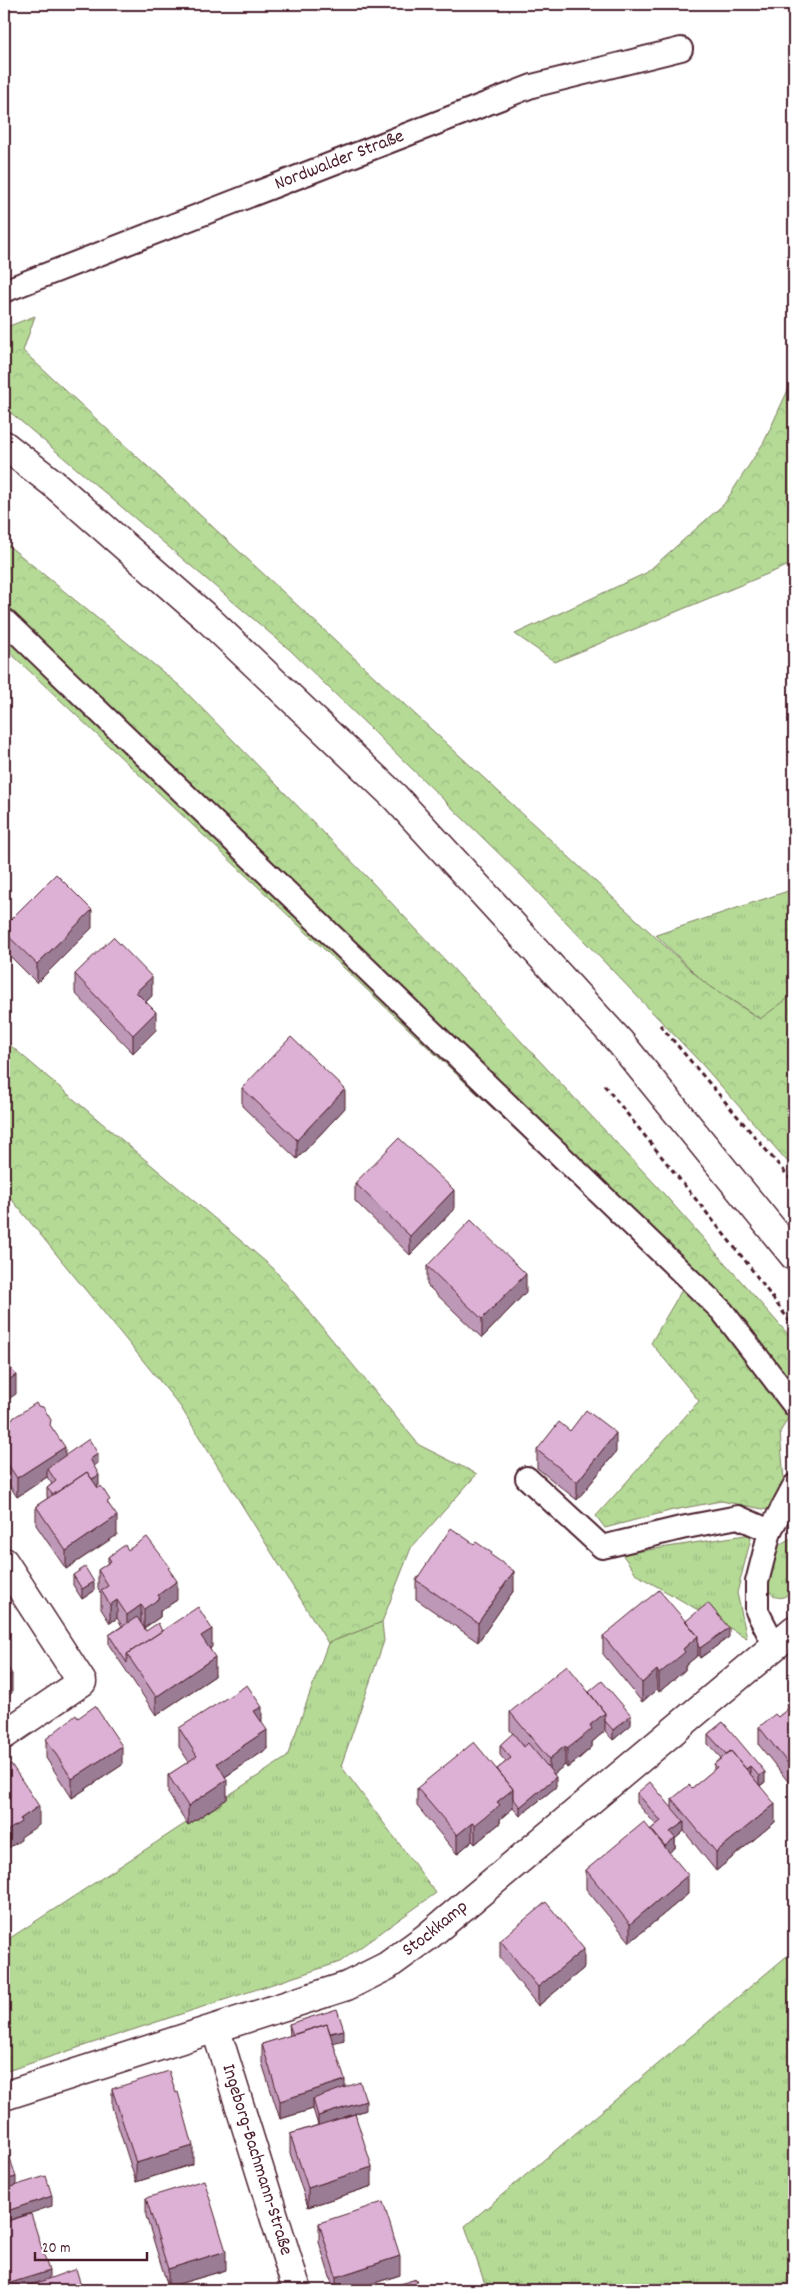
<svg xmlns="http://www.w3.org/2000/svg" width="798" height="2294" viewBox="0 0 798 2294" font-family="Dekko,sans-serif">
	<defs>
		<pattern id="grass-tufts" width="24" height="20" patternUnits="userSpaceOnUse" patternTransform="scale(1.25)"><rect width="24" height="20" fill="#b4da96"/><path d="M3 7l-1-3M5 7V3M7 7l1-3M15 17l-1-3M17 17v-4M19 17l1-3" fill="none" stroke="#9cbb81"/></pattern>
		<pattern id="forest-crowns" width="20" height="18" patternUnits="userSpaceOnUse" patternTransform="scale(1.25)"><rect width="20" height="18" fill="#b4da96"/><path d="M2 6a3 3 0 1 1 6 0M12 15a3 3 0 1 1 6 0" fill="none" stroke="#9cbb81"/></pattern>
	</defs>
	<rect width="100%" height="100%" fill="#fff"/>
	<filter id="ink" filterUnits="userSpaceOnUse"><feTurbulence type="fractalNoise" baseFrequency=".02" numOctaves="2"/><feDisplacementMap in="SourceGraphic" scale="10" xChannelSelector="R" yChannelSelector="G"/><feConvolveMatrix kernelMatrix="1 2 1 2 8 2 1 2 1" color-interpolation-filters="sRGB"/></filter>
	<g filter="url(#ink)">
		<!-- grass -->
		<path fill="url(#grass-tufts)" stroke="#7f7c60" d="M794,889V994L761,1019L705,983L656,935Z
			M752,1534L737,1593L747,1638L637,1575L622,1554Z
			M794,1537V1588C786,1598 778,1602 769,1591C768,1565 766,1548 794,1537Z
			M382,1622L384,1641L341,1766L436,1893L340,1962L4,2072V1942L287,1757L328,1643Z
			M794,1950V2290H487L465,2226Z"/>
		<!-- forest -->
		<path fill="url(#forest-crowns)" stroke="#7f7c60" d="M35,316L23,351L705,983L760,1019L794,994V1169L700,1062L523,877L291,651L4,407V328Z
			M794,377V563L555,662L515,634L646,573L724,504L764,442Z
			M4,542L180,686L370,880L656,1185L794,1341V1409L780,1432L784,1480L768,1510L721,1501L673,1510L605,1528L596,1516L699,1401L651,1343L683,1288L4,647Z
			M4,1040L273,1268L419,1445L477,1474L411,1548L382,1622L328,1643L180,1406L4,1190Z"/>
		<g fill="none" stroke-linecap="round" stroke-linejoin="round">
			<!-- service casing -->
			<g stroke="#4a1f2b" stroke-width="26">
				<g id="service">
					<path id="s1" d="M4,291L532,86L681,49"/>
					<path d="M4,620L722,1311L794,1405"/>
					<path d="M527,1478L602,1547L681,1528L738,1517L770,1531"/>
					<path d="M775,1646L757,1611V1582L770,1531L794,1486"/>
				</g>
			</g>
			<!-- minor casing -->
			<g stroke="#4a1f2b" stroke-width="31">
				<g id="minor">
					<path d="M4,1562L82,1682L4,1735"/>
					<path id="s2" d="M216,2030L297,2290"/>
					<path id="s3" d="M4,2096L347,1986L387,1966L427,1937L794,1630"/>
				</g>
			</g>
			<!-- secondary casing -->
			<g stroke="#4a1f2b" stroke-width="31">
				<path id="secondary" d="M4,445L54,484L210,621L395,797L620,1042L794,1256"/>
			</g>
			<!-- path -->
			<path stroke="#4a1f2b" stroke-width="3" stroke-dasharray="5 4" stroke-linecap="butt" d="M660,1025L794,1183
				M604,1085L747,1263L794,1327"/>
			<!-- service -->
			<use href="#service" stroke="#fff" stroke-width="22"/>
			<!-- minor -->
			<use href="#minor" stroke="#fff" stroke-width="28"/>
			<!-- secondary -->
			<use href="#secondary" stroke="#fff" stroke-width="28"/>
		</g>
		<!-- wall -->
		<path fill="#be98b7" stroke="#4a1f2b" d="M4,926L92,928L37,983L4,950Z
			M75,974L152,996L146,1002L156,1030L133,1053L75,993Z
			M242,1088L345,1108L297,1159L242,1106Z
			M355,1183L454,1209L410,1255L355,1201Z
			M427,1266L526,1292L482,1338L427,1285Z
			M4,1424L51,1427L65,1456L98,1463L94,1466L99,1485L97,1486L110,1507L117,1535L66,1569L36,1525V1506L48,1498L47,1497V1488L52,1484L47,1477L17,1497L7,1482L4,1484Z
			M570,1431L616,1452L577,1500L537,1468V1450Z
			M128,1550L177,1600L160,1611V1617L144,1628L146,1631H162L212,1647L210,1649L215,1676L156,1715L109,1645V1635L122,1626L117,1618L110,1623L101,1609V1594L98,1589V1570L108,1563V1557Z
			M492,1556L514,1590L478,1642L416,1599V1580Z
			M73,1575L94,1591L82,1599L73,1585Z
			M686,1621L729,1637L700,1658L698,1655L685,1666V1670L659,1692L657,1689L642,1702L603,1654V1636Z
			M589,1692L631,1725L613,1740L605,1731L592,1742V1747L580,1758L567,1768L565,1765L554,1774L556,1787L520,1816L513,1808L500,1819V1823L475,1844L472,1841L457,1854L417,1806V1788L497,1769L506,1762L500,1755V1745L513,1734L510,1730V1712Z
			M787,1704L792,1706L794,1704V1789L759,1745V1727L778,1717L787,1710Z
			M78,1718L122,1765L72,1798L46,1758V1739Z
			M262,1722L267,1749L225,1777L227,1799L188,1825L168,1793V1775L189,1762L179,1747V1728Z
			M723,1722L765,1782L760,1786L775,1822L716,1871L684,1831L675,1839V1848L669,1852L688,1894L630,1942L586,1889V1870L651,1829L656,1825L637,1803V1793L672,1808V1799L692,1788L714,1770V1764L721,1758L708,1744V1734Z
			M500,1940L584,1968L538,2006L500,1958Z
			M289,2024L344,2040L333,2042L345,2088L366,2110L355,2114L372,2186L308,2207L290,2153V2134L318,2125L313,2109L280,2119L262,2063V2044L290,2036Z
			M112,2089L193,2164L136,2182L112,2107Z
			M146,2198L226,2270L168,2287L146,2216Z
			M319,2223L400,2275L352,2290H334L319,2242Z"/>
		<!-- shaded-wall -->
		<path fill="#9b7c95" stroke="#4a1f2b" d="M92,910V928L37,983V964Z
			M152,977V996L136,1011V992Z
			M156,1012V1030L133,1053V1035Z
			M345,1089V1108L297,1159V1140Z
			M454,1190V1209L410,1255V1236Z
			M526,1274V1292L482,1338V1319Z
			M10,1361V1379L16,1375V1394L4,1402V1383L7,1363Z
			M616,1433V1452L577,1500V1482Z
			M65,1447V1466L47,1468V1477L17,1497V1478Z
			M98,1454V1463L90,1469V1459Z
			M7,1463V1482L4,1484V1465Z
			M99,1475V1485L57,1511V1501Z
			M117,1516V1535L66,1569V1551Z
			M514,1571V1590L478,1642V1623Z
			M177,1581V1600L160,1611V1617L144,1628V1609L158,1595Z
			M94,1582V1591L82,1599V1589Z
			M117,1600V1618L110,1623V1605Z
			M141,1605V1624L127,1633V1615Z
			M729,1628V1637L700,1658V1648Z
			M212,1629V1647L201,1654V1636Z
			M698,1636V1655L685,1666V1670L659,1692V1674L683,1649Z
			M215,1657V1676L156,1715V1697Z
			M657,1670V1689L642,1702V1683Z
			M12,1674V1693L4,1698V1680Z
			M262,1707V1726L254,1711Z
			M605,1713V1731L592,1742V1747L567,1768V1749L590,1725Z
			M631,1715V1725L613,1740V1730Z
			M267,1730V1749L217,1782V1763Z
			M122,1746V1765L72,1798V1779Z
			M565,1746V1765L549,1778V1759Z
			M750,1766V1776L742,1773Z
			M765,1772V1782L759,1786V1776Z
			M556,1777V1787L520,1816V1807Z
			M227,1780V1799L188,1825V1806Z
			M513,1789V1808L500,1819V1823L475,1844V1825L497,1802Z
			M775,1804V1822L716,1871V1852Z
			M39,1806V1825L21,1837V1840L4,1851V1833L20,1819Z
			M684,1822V1831L675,1839V1848L660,1860L670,1832Z
			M472,1823V1841L457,1854V1835Z
			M688,1875V1894L630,1942V1924Z
			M584,1949V1968L538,2006V1987Z
			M344,2030V2040L295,2053V2043Z
			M345,2080V2099H313V2109L280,2119V2101Z
			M366,2101V2110L318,2126V2116Z
			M193,2146V2164L136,2182V2163Z
			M372,2167V2186L308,2207V2188Z
			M16,2177V2195L4,2199V2180Z
			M52,2196V2206L4,2222V2212Z
			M226,2251V2270L168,2287V2269Z
			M400,2256V2275L352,2290H336V2277Z
			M49,2271V2289L28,2286V2290H4V2285Z"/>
		<!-- building -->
		<path fill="#ddb1d5" stroke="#4a1f2b" d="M56,874L92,910L37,964L4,932V926Z
			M113,937L152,977L136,992L156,1012L133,1035L75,974Z
			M291,1037L345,1089L297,1140L242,1088Z
			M399,1138L454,1190L410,1236L355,1183Z
			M471,1220L526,1274L482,1319L427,1266Z
			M4,1353L10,1361L7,1363L16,1375L4,1383Z
			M36,1403L38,1406L43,1407L51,1420L50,1425L65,1447L17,1478L7,1463L4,1465V1424Z
			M586,1410L616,1433L577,1482L537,1450L559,1422L570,1431Z
			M89,1439L98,1454L90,1459L99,1475L92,1479L87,1472L53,1495L47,1488L56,1481L47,1468Z
			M87,1472L98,1488L101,1486L110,1500L107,1502L117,1516L66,1551L36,1506Z
			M451,1528L474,1544L476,1542L492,1553L491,1555L514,1571L478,1623L416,1580Z
			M147,1537L170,1567L168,1568L177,1581L158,1595L160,1598L144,1609L141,1605L127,1615L117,1600L110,1605L101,1590L108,1586L98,1570L111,1561L108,1557L125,1545L128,1550Z
			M85,1567L94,1582L82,1589L73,1575Z
			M659,1590L698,1636L683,1649L685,1652L659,1674L657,1670L642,1683L603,1636Z
			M708,1603L729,1628L700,1648L698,1646V1636L686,1621Z
			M198,1607L212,1629L201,1636L215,1657L156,1697L127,1654Z
			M137,1617L146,1631L158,1623L162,1631L127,1654V1663L109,1635Z
			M4,1662L12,1674L4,1680Z
			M567,1665L605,1713L590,1725L592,1729L580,1739L567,1749L565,1746L549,1759L510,1712Z
			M602,1681L631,1715L613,1730L605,1721V1713L589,1692Z
			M247,1685L262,1707L254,1711L267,1730L217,1763L227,1780L188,1806L168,1775L197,1756L179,1728Z
			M789,1702L792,1706L794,1704V1771L759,1727L775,1714L778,1717L790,1707L787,1704Z
			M95,1706L122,1746L72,1779L46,1739L76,1715L78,1718Z
			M723,1722L765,1772L759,1776L750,1766L746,1769L731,1751L726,1754L708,1734Z
			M513,1733L524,1747L528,1743L556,1777L520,1807L513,1798V1789L497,1769L511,1758L500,1745Z
			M474,1742L513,1789L497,1802L500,1805L475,1825L472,1823L457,1835L417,1788Z
			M731,1751L775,1804L716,1852L672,1799L689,1785L692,1788L704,1778L717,1767L714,1764Z
			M11,1764L39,1806L20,1819L21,1822L4,1833V1769Z
			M650,1782L684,1822L670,1832L675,1838L665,1846L651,1829L661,1821L637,1793Z
			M644,1822L688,1875L630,1924L586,1870Z
			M546,1902L584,1949L538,1987L500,1940Z
			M337,2009L344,2030L330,2033L327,2024L293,2035L289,2024Z
			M327,2024L345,2080L280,2101L262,2044Z
			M169,2071L176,2093L178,2092L193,2146L136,2163L112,2089Z
			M360,2082L366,2101L318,2116L313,2099Z
			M355,2114L372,2167L308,2188L290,2134Z
			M4,2139L16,2177L4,2180Z
			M46,2176L52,2196L4,2212V2189Z
			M204,2180L226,2251L168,2269L146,2198Z
			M383,2202L400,2256L336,2277L319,2223Z
			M31,2214L49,2271L4,2285V2222Z
			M76,2269L82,2288L76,2290H29L28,2286Z
			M416,2279L420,2290H411L410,2289L407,2290H381Z
			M233,2285L235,2290H217Z"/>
	</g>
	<g text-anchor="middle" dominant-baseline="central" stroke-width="4" stroke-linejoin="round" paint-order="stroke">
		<!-- street labels -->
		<g font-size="19" fill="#4a1f2b" stroke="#fff">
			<text stroke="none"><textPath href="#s1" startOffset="360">Nordwalder Straße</textPath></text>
			<text stroke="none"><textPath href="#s3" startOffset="466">Stockkamp</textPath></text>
			<text stroke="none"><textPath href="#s2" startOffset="136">Ingeborg-Bachmann-Straße</textPath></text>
		</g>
	</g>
	<!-- margin -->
	<rect width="798" height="2294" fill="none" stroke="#fff" stroke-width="20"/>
	<rect x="10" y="10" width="778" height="2274" fill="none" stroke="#4a1f2b" stroke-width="2" filter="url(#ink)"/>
	<!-- scale -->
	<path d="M35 2252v8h112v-8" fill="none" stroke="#4a1f2b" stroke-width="2.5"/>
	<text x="42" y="2252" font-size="15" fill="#4a1f2b" stroke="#ffffff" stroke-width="4" paint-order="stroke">20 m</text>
</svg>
